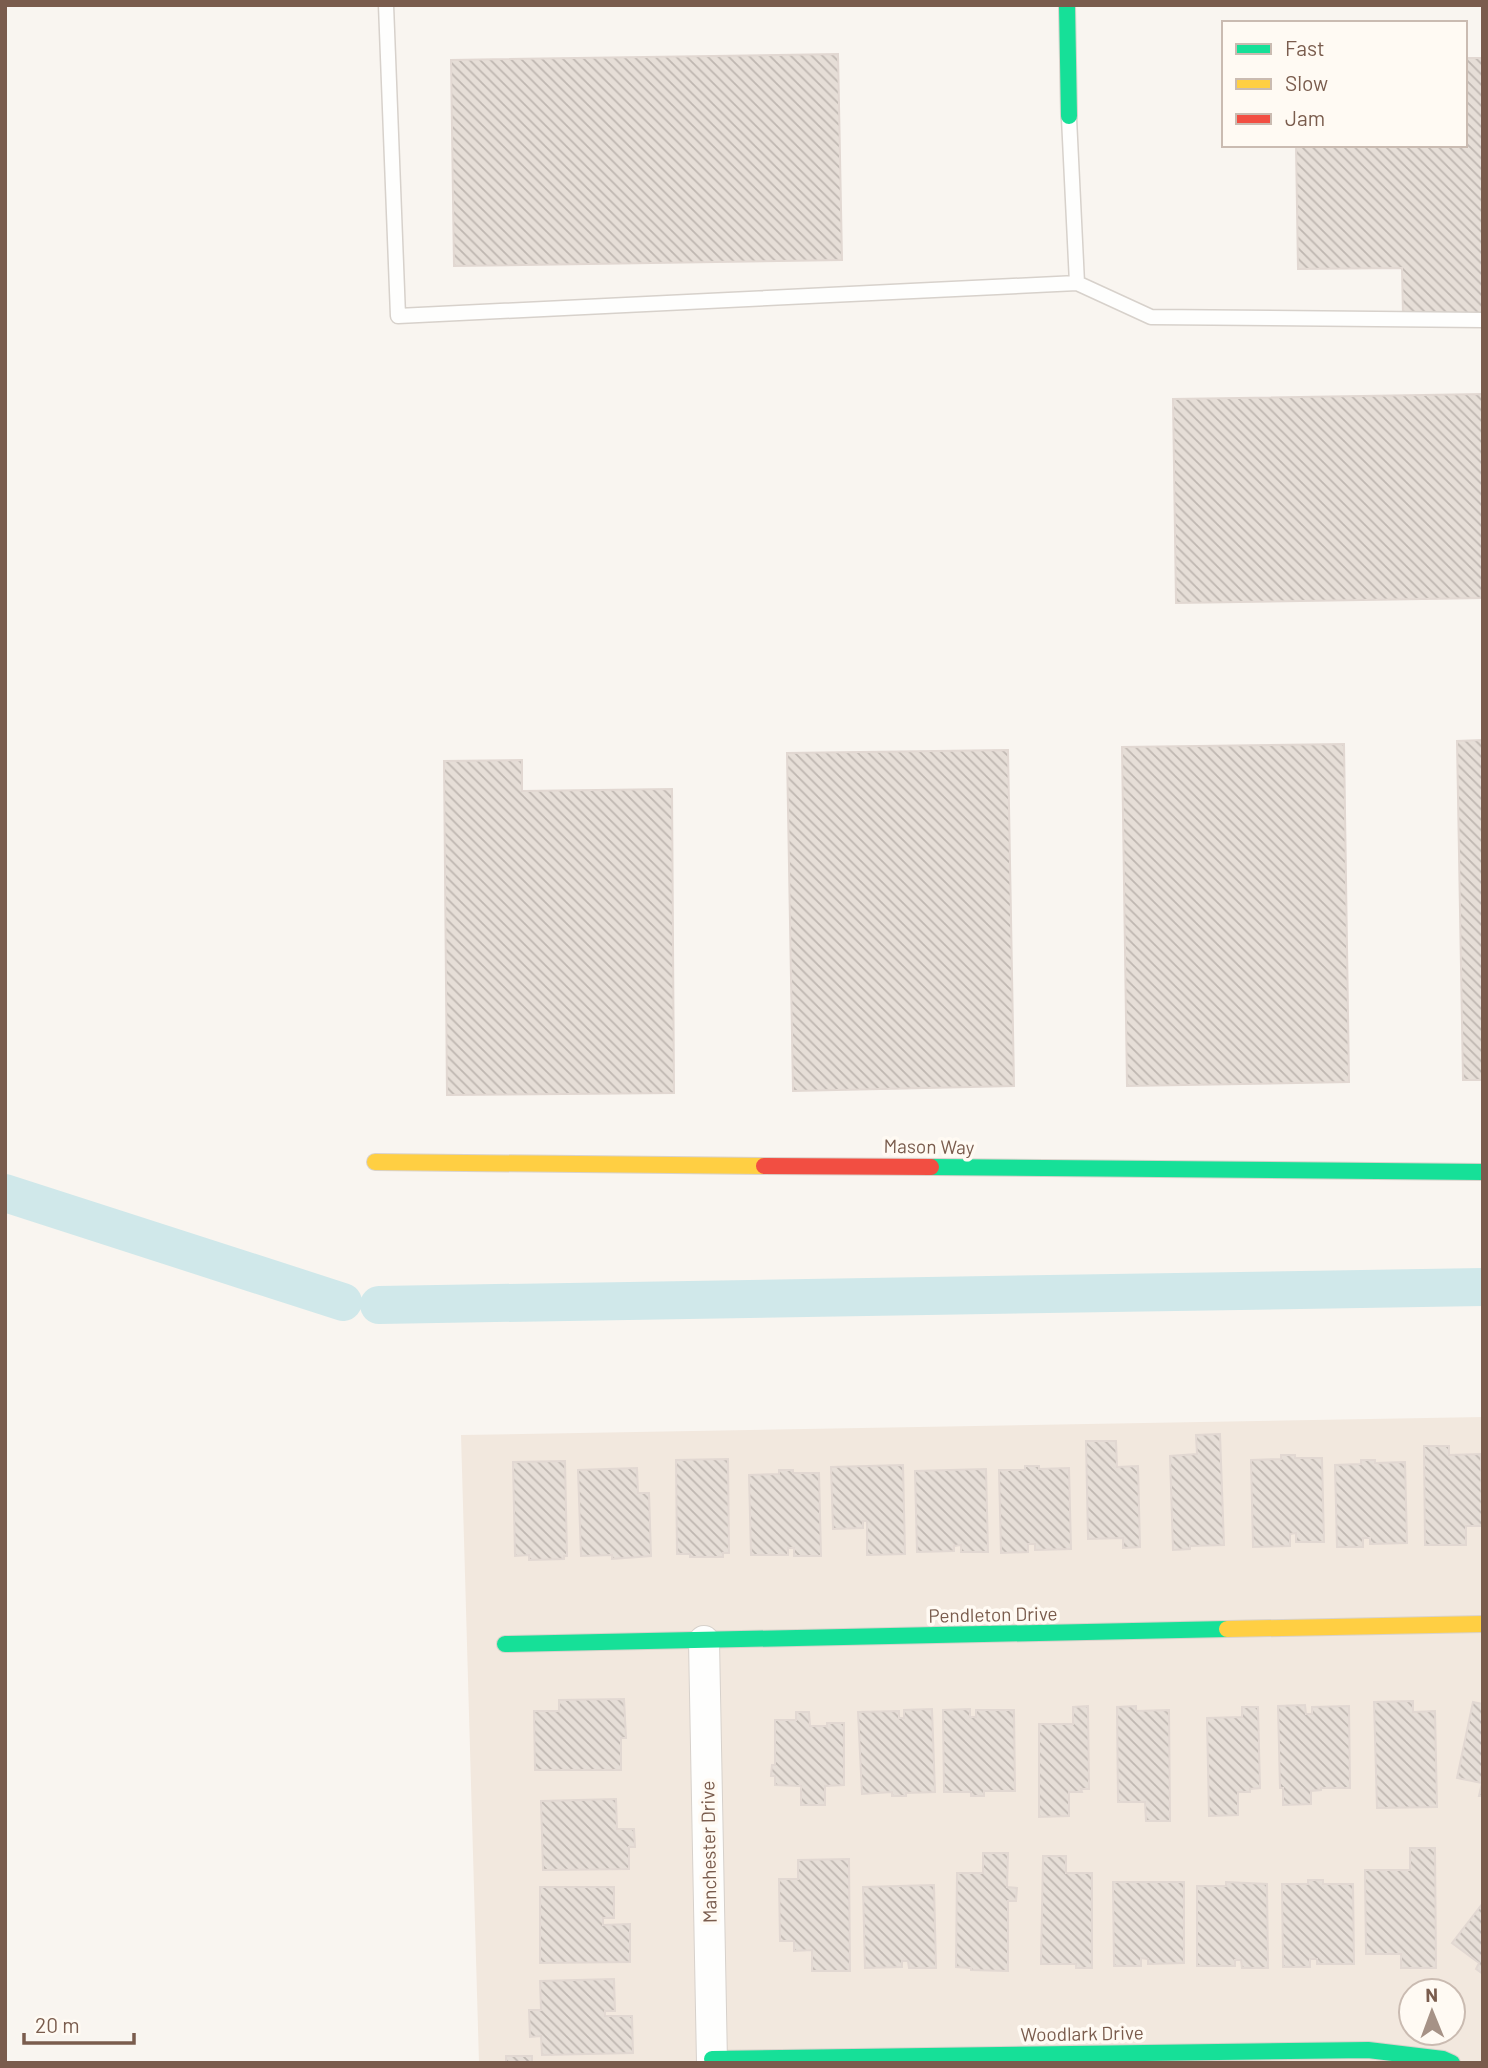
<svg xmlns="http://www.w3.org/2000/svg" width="1488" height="2068" viewBox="0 0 1488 2068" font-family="Barlow,sans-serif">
	<defs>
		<pattern id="building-back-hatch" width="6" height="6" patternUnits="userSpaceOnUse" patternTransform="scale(1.75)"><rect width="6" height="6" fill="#e6ded7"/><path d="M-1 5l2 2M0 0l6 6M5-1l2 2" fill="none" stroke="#bfb7b1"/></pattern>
	</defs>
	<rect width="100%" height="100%" fill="#f9f5f0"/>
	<!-- residential -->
	<path fill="#f2e8de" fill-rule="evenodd" d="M1483,1417V2063H479L461,1435ZM1411,1991H1453V2033H1411Z"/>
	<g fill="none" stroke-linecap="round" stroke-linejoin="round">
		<!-- canal -->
		<path stroke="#d0e8ea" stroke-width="38" d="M5,1193L343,1302
			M379,1305L1483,1287"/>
	</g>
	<!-- building -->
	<path fill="url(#building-back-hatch)" stroke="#e2d8d2" stroke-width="2" d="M838,54L842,260L454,266L451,60Z
		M1465,58H1483V314L1403,315L1402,268L1298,269L1296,145H1465Z
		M1483,394V598L1176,603L1173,399Z
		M1483,740V1080H1463L1457,741Z
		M1344,744L1349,1082L1127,1086L1122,747Z
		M1008,750L1014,1086L793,1091L787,753Z
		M522,760V791L672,789L674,1093L447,1095L444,761Z
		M1220,1434L1224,1545L1190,1546V1549L1173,1550L1170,1456L1197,1454L1196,1435Z
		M1086,1441H1116L1117,1467L1138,1466L1140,1547L1123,1548V1538L1088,1539Z
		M1424,1446H1449V1455L1481,1454L1482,1526H1466V1545H1425Z
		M1281,1455H1295V1458H1322L1324,1542H1296V1533L1290,1534V1546L1253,1547L1251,1460L1281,1459Z
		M728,1459L729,1553H723V1557H690V1554H677L676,1460Z
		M1361,1460H1375V1463L1405,1462L1407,1543L1370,1544V1538H1363V1547H1337L1335,1465L1361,1464Z
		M565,1461L567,1556H564V1559L529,1560V1555L515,1556L513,1462Z
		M903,1465L905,1554L867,1555V1521H863V1528L833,1529L831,1467Z
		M1025,1466H1039V1469L1069,1468L1071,1549L1035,1550V1544H1028V1552L1001,1553L999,1470H1025Z
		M637,1468L638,1493H649L651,1556L612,1559V1555L581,1556L578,1470Z
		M986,1469L988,1552H961V1545L954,1546V1551L917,1552L915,1471Z
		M779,1470H793V1473H819L821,1556H794V1548H788V1555H751L749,1475L779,1474Z
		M624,1699L626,1738H621V1770H535L534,1711H559V1700Z
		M1413,1701V1712L1435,1711L1437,1807L1377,1808L1374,1702Z
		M1473,1702L1483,1704V1796H1479L1482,1783L1457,1778Z
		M1305,1705L1306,1714H1312V1707L1349,1706L1350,1788H1321V1790L1311,1791V1804L1283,1805V1788H1280L1278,1706Z
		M1088,1706L1089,1789H1081L1082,1792H1069V1816L1039,1817V1724H1073V1707Z
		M1136,1706V1711L1169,1710L1170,1821H1146L1145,1802H1118L1117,1707Z
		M1242,1707H1258L1260,1788L1250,1789V1792H1238V1815L1209,1816L1207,1718L1242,1717Z
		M932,1709L935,1792L906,1793V1796H892V1792L862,1794L858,1712L899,1711V1718H904V1710Z
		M970,1709V1717H976V1710H1014L1015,1791H984V1796H971V1792H944L943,1710Z
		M796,1712H809L810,1726H827V1723H844V1785L825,1786V1805H801V1786L775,1785V1776H771L772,1765H775V1720H796Z
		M616,1799L617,1829H634L635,1847H629V1869L543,1870L541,1801Z
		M1410,1848H1435L1436,1968H1401V1954H1366L1365,1870H1410Z
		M983,1853H1008L1007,1887L1017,1888L1016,1901H1008V1971L971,1970V1968L956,1967L957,1873H983Z
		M1043,1856H1066V1873H1092V1968H1076V1964H1041Z
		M849,1859L850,1971H812V1950L794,1951V1941H780L779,1879H798V1860Z
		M1308,1880H1323V1884H1353L1354,1964H1317V1959H1310V1967H1283L1282,1884H1308Z
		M1113,1882H1184V1963L1148,1964V1959L1141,1958V1966H1114Z
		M1226,1882L1267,1884L1268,1968H1242L1241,1960H1235V1966H1197V1886H1226Z
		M934,1885L936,1968H909L908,1961H902V1967L865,1968L863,1887Z
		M540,1887H614V1918H603V1925L630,1924V1962L540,1963Z
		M1483,1903V1974L1476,1969L1479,1963L1452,1943Z
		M614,1979L615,2011H605V2016H632L633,2053L542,2055L541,2036L530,2037L529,2010H541L540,1981Z
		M506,2056H532V2063H506Z"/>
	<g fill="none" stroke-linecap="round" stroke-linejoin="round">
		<!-- lane casing -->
		<g stroke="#d7d1cb" stroke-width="17">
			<path id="lane" d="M386,5L398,316L1077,283L1069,118
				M1077,283L1151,317L1483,320"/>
		</g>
		<!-- street casing -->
		<g stroke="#d7d1cb" stroke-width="32">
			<path id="street" d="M704,1641L712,2063"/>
		</g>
		<!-- fast casing -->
		<g stroke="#d9d2cb" stroke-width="18">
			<path id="fast" d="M1067,5L1069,116
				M931,1167L1483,1172
				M505,1644L1227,1629
				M712,2059L1368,2050L1443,2059L1452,2063"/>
		</g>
		<!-- slow casing -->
		<g stroke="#d9d2cb" stroke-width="18">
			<path id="slow" d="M375,1162L764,1166
				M1227,1629L1483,1624"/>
		</g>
		<!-- jam casing -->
		<g stroke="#d9d2cb" stroke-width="18">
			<path id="jam" d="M764,1166L931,1167"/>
		</g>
		<!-- lane -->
		<use href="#lane" stroke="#fefefd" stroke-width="14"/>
		<!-- street -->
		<use href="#street" stroke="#fefefd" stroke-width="30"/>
		<!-- fast -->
		<use href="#fast" stroke="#16e098" stroke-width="16"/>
		<!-- slow -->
		<use href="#slow" stroke="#ffcf43" stroke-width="16"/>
		<!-- jam -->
		<use href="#jam" stroke="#f24e42" stroke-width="16"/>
	</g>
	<g text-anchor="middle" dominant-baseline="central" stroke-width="7" stroke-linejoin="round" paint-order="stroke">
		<!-- street labels -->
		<g font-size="19" fill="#7a5c4d" stroke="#fffaf3">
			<text transform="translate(929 1146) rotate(1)">Mason Way</text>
			<text transform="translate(993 1614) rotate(-1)">Pendleton Drive</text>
			<text transform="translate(708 1852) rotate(-91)">Manchester Drive</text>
			<text transform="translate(1082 2033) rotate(-1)">Woodlark Drive</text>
		</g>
	</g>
	<!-- border -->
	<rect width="1488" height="2068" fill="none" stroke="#7a5c4d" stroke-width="14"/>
	<!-- legend -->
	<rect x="1222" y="21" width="245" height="126" fill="#fffaf3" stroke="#cabbb1" stroke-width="2"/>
	<rect x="1236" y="44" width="35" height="10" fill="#16e098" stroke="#cabbb1" stroke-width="2"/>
	<text x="1285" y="56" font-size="21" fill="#7a5c4d">Fast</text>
	<rect x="1236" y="79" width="35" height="10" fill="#ffcf43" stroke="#cabbb1" stroke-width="2"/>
	<text x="1285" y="91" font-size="21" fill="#7a5c4d">Slow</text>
	<rect x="1236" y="114" width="35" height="10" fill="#f24e42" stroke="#cabbb1" stroke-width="2"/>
	<text x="1285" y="126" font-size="21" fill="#7a5c4d">Jam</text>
	<!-- north arrow -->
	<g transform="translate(1432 2012) rotate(359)"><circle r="33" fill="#fffaf3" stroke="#cabbb1" stroke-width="2"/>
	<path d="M0-5L12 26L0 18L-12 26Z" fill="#a69286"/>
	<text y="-10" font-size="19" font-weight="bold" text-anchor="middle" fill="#7a5c4d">N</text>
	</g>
	<!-- scale -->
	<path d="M24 2033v10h110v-10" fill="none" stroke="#7a5c4d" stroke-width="3.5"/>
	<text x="35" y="2033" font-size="21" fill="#7a5c4d" stroke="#fffaf3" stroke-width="5" paint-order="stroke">20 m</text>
</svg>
